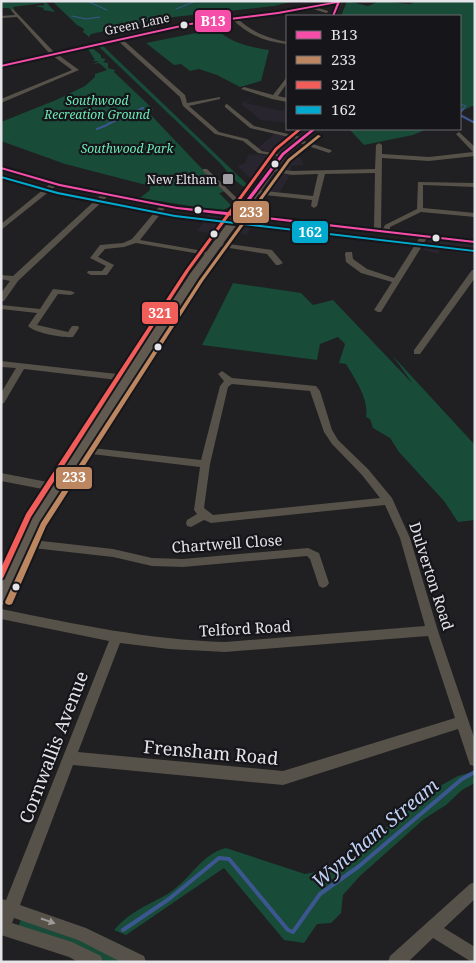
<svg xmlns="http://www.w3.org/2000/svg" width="476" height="963" viewBox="0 0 476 963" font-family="'Noto Serif',serif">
	<rect width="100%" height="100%" fill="#201f22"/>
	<!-- built -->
	<path fill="#28252f" d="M256,95L246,103L283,111L287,107V123L261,120L241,104Z
		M274,134L302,138L264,179H251L238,166L245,163L249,154L279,156L258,148Z
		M300,157L304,165L291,166L292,172L279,193L259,192L283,158Z
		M208,215L253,222L247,235L224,231L221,235L197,231Z
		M431,238L475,245V255L440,250L438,254L423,250Z"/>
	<!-- green -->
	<path fill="#184b38" d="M1,1H45L55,12L43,10L44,8L35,6L45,5L43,3L13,7L14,10H11L9,8H1Z
		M52,1H295L274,6L165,18L91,34L89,37L83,32L84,29L77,25Z
		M347,1L368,6L380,1L410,4L417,1H475V107L472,106L460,112V16H341Z
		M216,29C231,43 249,47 269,50L261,81L240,87L217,75L199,69L190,71L181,64L174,65L146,43Z
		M101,44L251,188L250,190C236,184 228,172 219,162L97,45Z
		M92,48L101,55V58L106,59L103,62L108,63V68L115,70L114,72L153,109L150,114L224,192L219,193L232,206L221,211L140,198L150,190V186L65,164L1,141V122L56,100L85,86L95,77V74L107,70L99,63L93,64L99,61H92L95,60L88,49H83Z
		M352,129H427L413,135L364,145L350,130Z
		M233,283L301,293L313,305L333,300L413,384L392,355L475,445V520L458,522L444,501L399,452L390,438L373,428L370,419L366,417C369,399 356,381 346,364L339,363L345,344L338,337L320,344L317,360L202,345Z
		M472,772L475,783L462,790L446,805L424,819L360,876L343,895L341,913L331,923L317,924L304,943L284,940L224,868L126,935L114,930C133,909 146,907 169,893C190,880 201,854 226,848L305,874L341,867L357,861L367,838L380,832L440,786L458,776Z
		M21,919L61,931L124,962H106L71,943L18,927Z"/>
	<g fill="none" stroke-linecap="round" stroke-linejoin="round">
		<!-- stream-far2 -->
		<path stroke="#3c5790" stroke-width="1" d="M87,1L107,10
			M176,9L196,1
			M72,16L86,19L100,17
			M460,104L466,106L463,109
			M140,109L143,108"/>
		<!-- stream-far1 -->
		<path stroke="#3c5790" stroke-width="2" d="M460,113L464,108
			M460,115L475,123
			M108,124L143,108
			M97,129L107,125"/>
		<!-- stream -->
		<path stroke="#3c5790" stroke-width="4" d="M123,930L169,899L219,858L229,859L288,930L293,932L320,894L358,867L462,779L475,772"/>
		<!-- minor -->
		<path fill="#565149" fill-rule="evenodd" d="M309,5L328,11V12L326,13L307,7Z
			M13,9L53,51L79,70L1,103V99L72,70L49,53L17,17L1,18V16L15,15L11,10Z
			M232,17H236C251,32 267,38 287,42V44C266,42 248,35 232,19Z
			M117,38H121L185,95L187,103L220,97V99L189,106L219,132L247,139L262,151L283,155V157L258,153L243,141L215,134L183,106L180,97L117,40Z
			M287,77V83L278,96L287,98V102L272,99L241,89L244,87L273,95Z
			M227,104L254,126L305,138L302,140L250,128L225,107V105Z
			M459,132L475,147V156L429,161L382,158L381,229H383L385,225L417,209L418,182L475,183V187L423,185V208L475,213V217L421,212L390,227V230L475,240V244L427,238L381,312H378L374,310L392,282L361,273L346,262L345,254L346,252H352L353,259L367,269L394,278L420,237L236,218L165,208L140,240L209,252L213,254L212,256L136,243L124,247L105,249L98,257L114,265L107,275H91L87,273L88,271H102L106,266L90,258L100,245L123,243L132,239L159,207L107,197L18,281L4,301H1V293L10,281L1,279V275L13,276L100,196L56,186L1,230V224L50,184L1,170V166C41,177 80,189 120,196C204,211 289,219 374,228L375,173L325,174L317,206L314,208L311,206L312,200L255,194L252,192L255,190L313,196L318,174L292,175L268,170L271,168L292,171L375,169L376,145L379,143L382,145V154L429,157L473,152L456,134Z
			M298,139L331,150L332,151L329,153L296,142V140Z
			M203,169H207L246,207V209H242L203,171Z
			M214,242L272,250L283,263L279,265H276L267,254L217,246H214Z
			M472,270H475V278L420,354H414V350Z
			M53,289L71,291L75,293L71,295L58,294L37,325L68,332L72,326H78L79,328L73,337C62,338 35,333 28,326L37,313L1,309V305L40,309Z
			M1,361L126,375L130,378L126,381L24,369L4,403L1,404V393L16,368L1,367Z
			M222,371L232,378L316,386L320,391L332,430L338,440L368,469L392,498L410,538L438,631L475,740V766L470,765L458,729L283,785L73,765L20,905L86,928L144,956L146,962H121L78,940L14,918L12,923L72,942L101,956L103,962H78L69,957L1,935V899L6,900L109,641L1,619V609C76,624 149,640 225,642L425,626L400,538L385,505L211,523L204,520L191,527L187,526L186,523L187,520L197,514L194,510L200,467L83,453L78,450L83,447L201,460L220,386L224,381L218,374ZM232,384L310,391L324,432L332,444L362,475L380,498L213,515L204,508L210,464L228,387ZM428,636L455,718L283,771L78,752L120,643L169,649L225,652Z
			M1,473L58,484L62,485L63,488L62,491L58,492L1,481Z
			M24,539L113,549L152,558L183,559L308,548L319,553L329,583L327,586L323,588L319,586L310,559L307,556L183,567L152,566L113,557L24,547L20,546L19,543L20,540Z
			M475,882V899L444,928L475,947V962L470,961L433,938L408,962H388L390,956L470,884Z"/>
		<!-- major -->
		<path fill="#615a50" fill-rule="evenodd" d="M333,1H343L336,16H330L335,4L278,15L190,26L1,68V64L190,22L278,11Z
			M309,129H318L286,156L199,277L41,523L7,603L1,605V580L30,517L190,274L280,152Z"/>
		<!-- bus-1 casing -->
		<g stroke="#16151a" stroke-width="4">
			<path id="bus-1" d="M339,1L340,2L334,16H332L337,3L278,14L190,25L1,67V65L190,23L278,12Z
				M312,129H316L284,155L240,214L475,241V243L238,216L236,217L234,216L177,209L59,186L1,169V167L60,184L177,207L236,213L282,153Z"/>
		</g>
		<!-- bus-2 casing -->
		<g stroke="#16151a" stroke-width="4">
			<path id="bus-2" d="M318,135L321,136L290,161L203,281L46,526L12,604L9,605L6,604L5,602L41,523L199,281L288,159Z"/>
		</g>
		<!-- bus-3 casing -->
		<g stroke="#16151a" stroke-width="4">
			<path id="bus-3" d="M298,129H302L277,150L189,271L31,517L4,576L3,578L1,579V568L26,514L185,271L275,148Z"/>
		</g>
		<!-- bus-4 casing -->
		<g stroke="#16151a" stroke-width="4">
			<path id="bus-4" d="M1,176L58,192L175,215L474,250L475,252L175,217L57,194L1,178Z"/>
		</g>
		<!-- bus-1 -->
		<use href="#bus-1" fill="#f54da8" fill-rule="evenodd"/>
		<!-- bus-2 -->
		<use href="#bus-2" fill="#bb8660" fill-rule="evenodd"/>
		<!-- bus-3 -->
		<use href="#bus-3" fill="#f15d59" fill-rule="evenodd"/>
		<!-- bus-4 -->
		<use href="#bus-4" fill="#00a9ce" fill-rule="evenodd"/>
	</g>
	<!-- one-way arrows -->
	<defs><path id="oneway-solid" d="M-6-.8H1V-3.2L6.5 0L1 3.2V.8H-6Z" transform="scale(1.25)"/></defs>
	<use fill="#9e9a98" href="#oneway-solid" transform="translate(48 921) rotate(19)"/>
	<!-- markers -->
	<g fill="#e5e4e8" stroke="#16151a" stroke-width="2">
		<circle cx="184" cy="25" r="4.5"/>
		<circle cx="275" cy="164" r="4.5"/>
		<circle cx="198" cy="210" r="4.5"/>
		<circle cx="214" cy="234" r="4.5"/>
		<circle cx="436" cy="238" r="4.5"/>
		<circle cx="158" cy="347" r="4.5"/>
		<circle cx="16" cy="587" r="4.5"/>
	</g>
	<rect fill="#a09fa3" stroke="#16151a" stroke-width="2" x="222" y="173" width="12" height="12" rx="2.5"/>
	<g text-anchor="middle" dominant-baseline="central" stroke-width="4.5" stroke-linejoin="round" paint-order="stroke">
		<!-- far-street labels -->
		<g font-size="12" fill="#e5e4e8" stroke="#16151a">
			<text transform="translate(137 24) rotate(-12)">Green Lane</text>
		</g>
		<!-- far-park labels -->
		<g font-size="12" font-style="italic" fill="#6decb7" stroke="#16151a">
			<text x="97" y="100">Southwood<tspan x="97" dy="14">Recreation Ground</tspan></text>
			<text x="127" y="148">Southwood Park</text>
		</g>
		<!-- far-poi labels -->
		<g font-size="12" fill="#e5e4e8" stroke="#16151a" text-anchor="end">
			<text x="217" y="179">New Eltham</text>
		</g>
		<!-- street labels -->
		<g font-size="15" fill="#e5e4e8" stroke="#16151a">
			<text transform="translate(227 543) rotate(-4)">Chartwell Close</text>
			<text transform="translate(432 576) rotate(72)">Dulverton Road</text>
			<text transform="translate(245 628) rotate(-3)">Telford Road</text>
		</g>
		<!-- near-street labels -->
		<g font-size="18" fill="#e5e4e8" stroke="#16151a">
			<text transform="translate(53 747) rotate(-69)">Cornwallis Avenue</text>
			<text transform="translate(211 752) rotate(5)">Frensham Road</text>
		</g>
		<!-- near-water labels -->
		<g font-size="19" font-style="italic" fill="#bed1f5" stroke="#16151a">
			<text transform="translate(375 833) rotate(-40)">Wyncham Stream</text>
		</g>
	</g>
	<g stroke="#16151a" stroke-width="2">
		<rect x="194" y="9" width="38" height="24" rx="5" fill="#f54da8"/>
		<rect x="232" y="200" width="38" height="24" rx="5" fill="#bb8660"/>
		<rect x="291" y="220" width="38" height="24" rx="5" fill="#00a9ce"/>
		<rect x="141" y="301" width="38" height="24" rx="5" fill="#f15d59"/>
		<rect x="55" y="466" width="38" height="24" rx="5" fill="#bb8660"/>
	</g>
	<g font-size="14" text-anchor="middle" font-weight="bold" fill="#fff">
		<text x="213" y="26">B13</text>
		<text x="251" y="217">233</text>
		<text x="310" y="237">162</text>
		<text x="160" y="318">321</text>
		<text x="74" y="482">233</text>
	</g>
	<!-- border -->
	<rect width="476" height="963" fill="none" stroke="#e5e4e8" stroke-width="5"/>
	<!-- legend -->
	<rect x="286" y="15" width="175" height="115" fill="#16151a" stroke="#69686c"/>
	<rect x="296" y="31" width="25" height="8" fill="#f54da8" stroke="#69686c"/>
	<text x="331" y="40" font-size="15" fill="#e5e4e8">B13</text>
	<rect x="296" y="56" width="25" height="8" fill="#bb8660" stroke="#69686c"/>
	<text x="331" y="65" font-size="15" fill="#e5e4e8">233</text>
	<rect x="296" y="81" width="25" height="8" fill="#f15d59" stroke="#69686c"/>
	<text x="331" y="90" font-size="15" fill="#e5e4e8">321</text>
	<rect x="296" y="106" width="25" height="8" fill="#00a9ce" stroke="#69686c"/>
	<text x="331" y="115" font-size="15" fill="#e5e4e8">162</text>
</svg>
